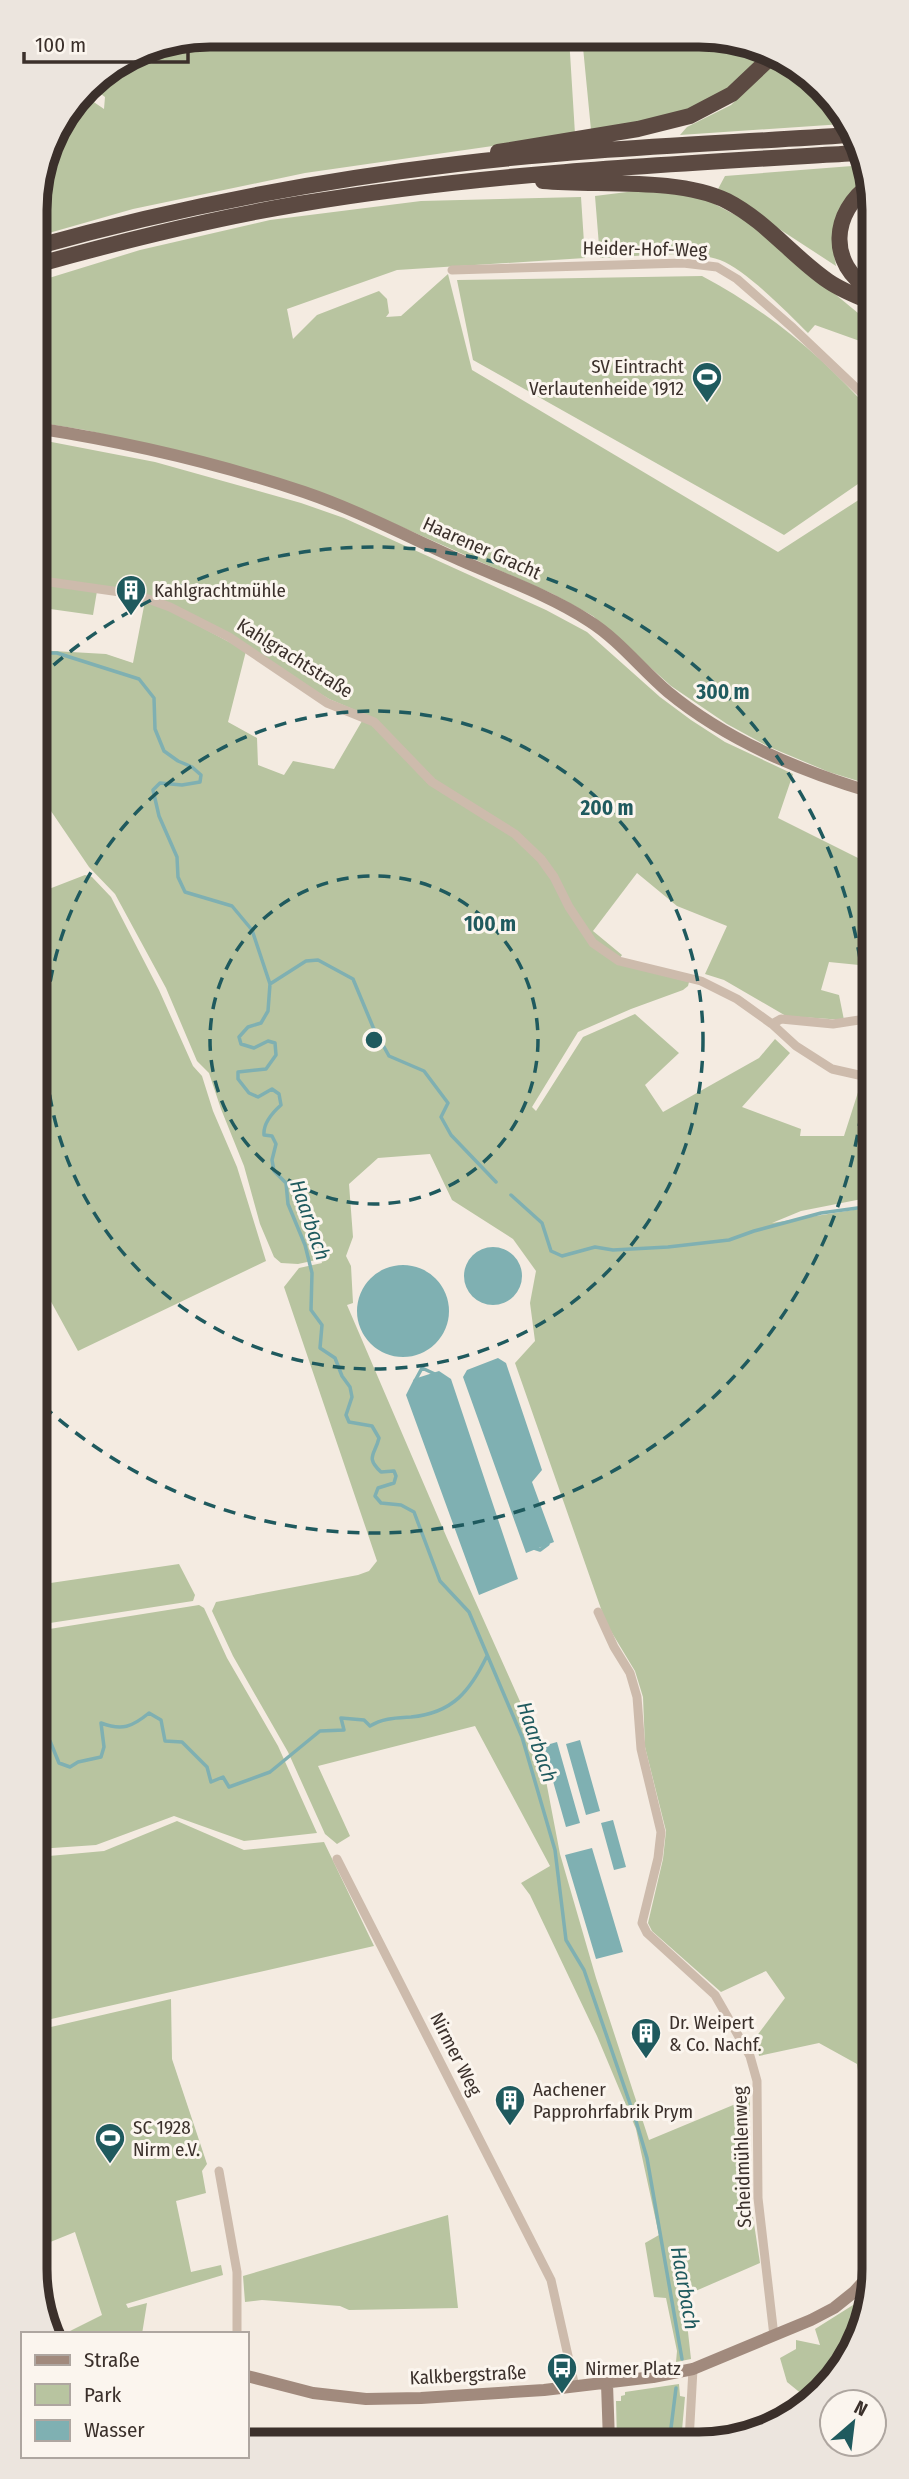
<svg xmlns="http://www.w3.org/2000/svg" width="909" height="2479" viewBox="0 0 909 2479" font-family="'Fira Sans Condensed',sans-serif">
	<rect width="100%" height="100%" fill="#f4ebe1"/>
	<!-- green -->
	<path fill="#b8c4a0" d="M210,35L569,37L575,134L305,173L133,209L35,237V198L53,132L82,94L104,109L105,97L89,85L94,79L143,48Z
		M582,37L733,38L763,54C755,63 746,74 737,82C695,117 644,124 591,130Z
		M776,61L823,87L843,124L680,135L687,127L731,105Z
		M865,165L871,177L832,242L836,266L718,189L725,176Z
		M651,189L703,198L745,220L858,313L871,316V345L815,325L808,333C788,313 745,269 720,260C689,249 633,257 600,258L595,196Z
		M581,197L585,258L397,270L287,309L293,339L317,315L379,291L387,299L389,313L386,317L401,316L448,274L472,370L778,552L871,492V785L829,772L767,746L727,724L671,686L593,616L553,594L352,505L142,443L85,430L36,422V282L140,250L270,220L421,201Z
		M702,276C766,310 824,357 871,412V475L784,535L473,360L457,280Z
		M36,439L155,462L301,503L344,518L546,610L587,632L660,697L691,720L725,742L793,774L778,818L872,865V897L861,917L870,919L862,941L859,965L829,962L821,990L839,995L844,1020L786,1016L724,980L705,974L727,926L677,906L637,873L593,931L622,955L620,958L596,941L571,906L543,856L434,779L376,719L329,699L171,604L36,576Z
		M36,583L97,591L93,615L36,607Z
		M145,601L169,610L246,651L228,722L257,738L258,765L284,775L293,761L334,769L362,721L374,725L430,785L513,836L539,860L592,945L619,964L689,982L688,986L683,990L631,1009L578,1032L532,1107L536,1111L583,1037L635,1014L679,1053L645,1085L663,1112L759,1058L775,1039L790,1053L742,1107L801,1129L800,1136H844L860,1086L864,1087L858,1153L872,1197L801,1211L772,1223L872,1207L873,2121L865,2116L857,2064L819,2043L759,2056L756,2037L785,1998L766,1971L721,1992L652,1931L648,1923L663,1859L666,1831L645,1747L643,1697L635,1671L606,1623L515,1363L535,1341L530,1303L536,1271L513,1239L452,1200L430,1154L378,1158L349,1184L353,1237L346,1256L351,1266L353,1303L347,1305L447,1538L539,1744L560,1854L596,1978L649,2140L750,2098V2197L760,2263L684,2296L691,2359L676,2362L677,2351L666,2298L654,2297L645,2243L659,2235L636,2129L597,2036L530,1895L521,1883L550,1866L475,1726L318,1766L350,1836L337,1844L325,1834L288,1752L233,1656L212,1611L216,1602L358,1575L369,1571L377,1561L284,1287L299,1268L322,1263L321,1259L298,1264L281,1263L274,1257L260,1224L244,1166L221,1109L209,1073L197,1061L166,988L115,894L89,867L36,789V650L106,654L133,663Z
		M85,875L92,877L111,897L159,990L193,1066L202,1076L213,1111L237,1167L266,1261L78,1351L37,1276L36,894Z
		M179,1564L195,1595L193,1601L37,1625V1585Z
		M199,1605L204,1608L227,1658L278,1746L317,1833L244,1841L174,1816L96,1845L38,1849L37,1631Z
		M177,1821L244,1850L324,1842L374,1946L38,2022V1857L104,1851Z
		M171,1999L172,2059L207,2164L202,2171L206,2193L176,2201L191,2272L221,2265L223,2275L126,2304L128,2308L147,2303L142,2334H64L102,2315L75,2232L38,2247V2030Z
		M448,2215L458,2308L349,2310L340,2306L262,2300L245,2302L243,2276Z
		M872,2287L861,2336L831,2384L807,2404L803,2395L787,2382L780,2358L796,2349V2340L820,2345L815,2329L861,2300Z
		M679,2384L680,2396L685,2397L681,2441H617L616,2401H621V2396L625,2395V2392Z"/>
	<!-- water -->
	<path fill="#7fb0b2" d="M464 1276a29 29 0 1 1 58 0a29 29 0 1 1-58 0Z
		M357 1311a46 46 0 1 1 92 0a46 46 0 1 1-92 0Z
		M498,1358L506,1363L542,1470L532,1482L554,1542L526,1553L463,1377L467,1370Z
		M439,1371L451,1379L518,1579L479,1595L406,1395L414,1379Z
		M580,1740L600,1811L586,1815L566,1744Z
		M557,1742L580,1823L566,1827L543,1746Z
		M613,1820L626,1867L614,1870L601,1823Z
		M592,1848L623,1952L596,1959L565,1855Z"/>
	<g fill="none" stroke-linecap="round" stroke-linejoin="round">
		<!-- stream -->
		<path stroke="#7fb0b2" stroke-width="3.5" d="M36,653H57L139,679L154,698L155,729L164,751L178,761L192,767L201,775L200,782L182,785L160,783L153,790L159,816L177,857L178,877L185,892L232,906L252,930L270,984L268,1011L261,1023L248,1027L239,1037L241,1044L254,1048L268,1041L275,1043L276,1055L266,1069L238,1072V1079L249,1093L258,1097L272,1089L279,1094L281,1105C272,1113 263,1123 264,1135L272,1136L276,1144L272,1160L274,1171L286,1183L288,1204L305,1245L312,1273L311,1310L322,1325L320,1348L335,1358L342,1376L350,1387L352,1397L346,1415L349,1422L372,1426L379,1438C375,1455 365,1457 381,1472L394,1471L396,1476L394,1483L378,1488L375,1496L381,1503L401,1505L414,1512L440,1581L469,1612L522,1737L555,1850L566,1940L584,1970L636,2121L647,2158L682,2359
			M270,984L306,961L318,960L353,979L373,1027L389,1056L424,1071L448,1103L441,1117L451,1135L496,1182
			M511,1195L542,1223L551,1251L562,1256L595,1247L613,1250L668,1247L729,1240L754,1231L821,1213L872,1206
			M415,1381L422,1368L437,1375
			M534,1548L540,1550L548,1544L547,1541
			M38,1743L50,1741L59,1763L70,1767L78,1762L101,1757L104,1747L101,1723C122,1731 132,1727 149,1713L161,1720L165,1741L182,1742L207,1767L211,1782L223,1777L229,1787L270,1772L320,1731L344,1730L341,1718L364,1720L370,1726C383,1718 396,1718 411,1717C453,1713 470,1691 487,1656
			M664,2441L670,2436L676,2388"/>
		<!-- street -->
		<path stroke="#cdbbac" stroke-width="9" d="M452,270L683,263L717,267L737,279L793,328L871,402
			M36,580L134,594L170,607L229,637L327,703L374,722L432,782L515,834L541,859L554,877L569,907L593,943L619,961L701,981L737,999L772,1024L796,1046L832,1069L872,1078
			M772,1024L781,1019L833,1024L872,1018
			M598,1612L614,1647L630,1673L637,1697L641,1749L661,1832L658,1858L642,1923L647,1933L715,1995L750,2056L757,2081L758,2198L774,2336
			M337,1859L551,2280L575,2387
			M219,2171L237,2272V2334
			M689,2441L693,2369"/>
		<!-- secondary -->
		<path stroke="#a18a7d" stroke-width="12" d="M36,428C126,442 217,463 304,492C357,510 408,537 460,560C503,579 549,595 589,621C619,640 641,669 668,692C725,739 800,771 871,792
			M247,2376L313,2393L366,2399L421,2398L544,2390L653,2377L693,2369L811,2320L834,2308L854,2292L874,2270
			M607,2384L609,2441"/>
		<!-- highway -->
		<path stroke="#5c4a42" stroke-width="16" d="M498,152L638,129L690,116L732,94L770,58
			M543,181C599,186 678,177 727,201C766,221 793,257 828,281C841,290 856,296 871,302
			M871,184C831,212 827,264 871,290
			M35,247C174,208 314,181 457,164C587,148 718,144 849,135
			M36,265C122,241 210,219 299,204C484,173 671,164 858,153"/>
	</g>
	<!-- distance rings -->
	<g fill="none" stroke="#1f5a5e" stroke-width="3.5" stroke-dasharray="12 9">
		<circle cx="374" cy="1040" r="164"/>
		<circle cx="374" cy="1040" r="329"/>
		<path d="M38 679A493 493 0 1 1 38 1401"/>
	</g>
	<!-- icons -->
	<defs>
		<g id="stadium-pin" transform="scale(1.575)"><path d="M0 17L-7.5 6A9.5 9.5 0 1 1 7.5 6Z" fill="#1f5a5e" stroke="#fbf5ee"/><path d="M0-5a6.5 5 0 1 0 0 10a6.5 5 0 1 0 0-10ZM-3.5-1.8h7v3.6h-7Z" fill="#fff"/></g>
		<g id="building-pin" transform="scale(1.575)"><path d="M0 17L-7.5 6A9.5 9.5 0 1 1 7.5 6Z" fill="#1f5a5e" stroke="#fbf5ee"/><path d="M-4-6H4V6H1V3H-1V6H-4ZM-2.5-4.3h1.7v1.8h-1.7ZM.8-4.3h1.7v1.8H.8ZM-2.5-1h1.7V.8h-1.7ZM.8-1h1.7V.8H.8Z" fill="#fff"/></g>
		<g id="bus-pin" transform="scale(1.575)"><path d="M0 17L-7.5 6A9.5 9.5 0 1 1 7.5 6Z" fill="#1f5a5e" stroke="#fbf5ee"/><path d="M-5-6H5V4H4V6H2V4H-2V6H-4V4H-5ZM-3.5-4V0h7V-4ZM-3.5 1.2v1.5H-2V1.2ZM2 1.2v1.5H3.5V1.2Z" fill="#fff"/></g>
	</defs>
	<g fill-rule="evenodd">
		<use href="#stadium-pin" x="707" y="377"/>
		<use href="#building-pin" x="131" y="590"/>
		<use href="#building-pin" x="646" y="2033"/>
		<use href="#building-pin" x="510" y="2100"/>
		<use href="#stadium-pin" x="110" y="2138"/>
		<use href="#bus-pin" x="562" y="2368"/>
	</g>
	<g text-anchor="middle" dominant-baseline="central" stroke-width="6" stroke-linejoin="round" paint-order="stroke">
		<!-- street labels -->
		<g font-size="19" fill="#3b302b" stroke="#fbf5ee">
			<text transform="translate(645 249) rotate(1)">Heider-Hof-Weg</text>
			<text transform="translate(482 548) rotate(24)">Haarener Gracht</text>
			<text transform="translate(295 658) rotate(32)">Kahlgrachtstraße</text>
			<text transform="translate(456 2054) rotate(63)">Nirmer Weg</text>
			<text transform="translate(742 2157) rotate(-92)">Scheidmühlenweg</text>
			<text transform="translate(468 2375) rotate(-3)">Kalkbergstraße</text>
		</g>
		<!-- poi labels -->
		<g font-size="19" fill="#3b302b" stroke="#fbf5ee" text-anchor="start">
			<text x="684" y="366" text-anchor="end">SV Eintracht<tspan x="684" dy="22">Verlautenheide 1912</tspan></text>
			<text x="154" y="590">Kahlgrachtmühle</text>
			<text x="669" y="2022">Dr. Weipert<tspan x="669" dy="22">&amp; Co. Nachf.</tspan></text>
			<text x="533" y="2089">Aachener<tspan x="533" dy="22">Papprohrfabrik Prym</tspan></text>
			<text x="133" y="2127">SC 1928<tspan x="133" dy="22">Nirm e.V.</tspan></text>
			<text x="585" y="2368">Nirmer Platz</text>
		</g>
		<!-- water labels -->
		<g font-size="21" font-style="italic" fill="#1f5a5e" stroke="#fbf5ee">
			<text transform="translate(310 1220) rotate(71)">Haarbach</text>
			<text transform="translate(537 1742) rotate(71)">Haarbach</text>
			<text transform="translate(685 2288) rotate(80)">Haarbach</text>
		</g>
	</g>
	<!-- crop -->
	<path d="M0 0H909V2479H0ZM210 47H699A163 163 0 0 1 862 210V2269A163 163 0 0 1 699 2432H210A163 163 0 0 1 47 2269V210A163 163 0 0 1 210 47Z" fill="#ece5de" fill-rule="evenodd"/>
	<path fill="none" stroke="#3b302b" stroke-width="9" d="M210 47H699A163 163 0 0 1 862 210V2269A163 163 0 0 1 699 2432H210A163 163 0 0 1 47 2269V210A163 163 0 0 1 210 47Z"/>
	<circle cx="374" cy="1040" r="10" fill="#1f5a5e" stroke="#fbf5ee" stroke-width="3.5"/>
	<g font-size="21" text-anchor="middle" font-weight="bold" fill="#1f5a5e" stroke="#fbf5ee" stroke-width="6" stroke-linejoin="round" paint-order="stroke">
		<text x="723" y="699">300 m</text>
		<text x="607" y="815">200 m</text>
		<text x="490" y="931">100 m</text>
	</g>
	<!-- legend -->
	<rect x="21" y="2332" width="228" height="126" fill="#fbf5ee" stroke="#aea6a0" stroke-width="2"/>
	<rect x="35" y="2355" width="35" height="10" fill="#a18a7d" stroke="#aea6a0" stroke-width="2"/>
	<text x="84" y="2367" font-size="21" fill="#3b302b">Straße</text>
	<rect x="35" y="2384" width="35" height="21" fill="#b8c4a0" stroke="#aea6a0" stroke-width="2"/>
	<text x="84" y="2402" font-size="21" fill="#3b302b">Park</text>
	<rect x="35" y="2420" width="35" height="21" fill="#7fb0b2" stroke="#aea6a0" stroke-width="2"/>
	<text x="84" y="2437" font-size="21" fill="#3b302b">Wasser</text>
	<!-- north arrow -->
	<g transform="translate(853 2423) rotate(28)"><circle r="33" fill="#fbf5ee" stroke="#aea6a0" stroke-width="2"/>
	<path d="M0-5L12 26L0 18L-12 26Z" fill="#1f5a5e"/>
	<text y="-10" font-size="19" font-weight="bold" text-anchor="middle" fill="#3b302b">N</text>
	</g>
	<!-- scale -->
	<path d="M24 52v10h164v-10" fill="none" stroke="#3b302b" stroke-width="3.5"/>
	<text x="35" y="52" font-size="21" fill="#3b302b" stroke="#fbf5ee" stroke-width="5" paint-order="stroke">100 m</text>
</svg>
